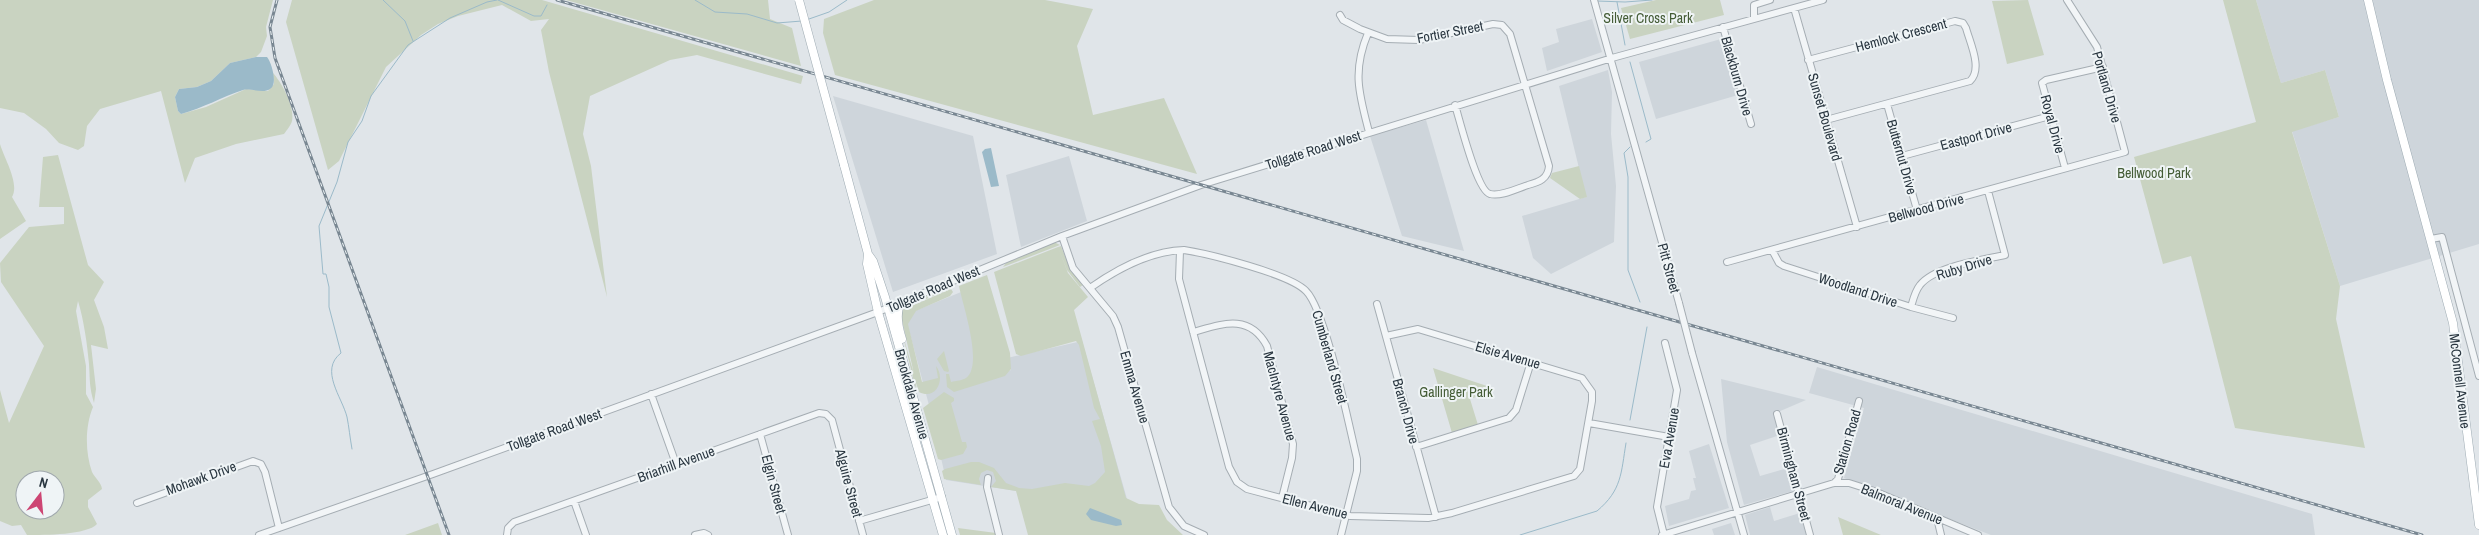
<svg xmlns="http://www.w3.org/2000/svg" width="2479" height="535" viewBox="0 0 2479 535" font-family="'Archivo Narrow',sans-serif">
	<rect width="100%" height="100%" fill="#e0e5e9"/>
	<!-- built -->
	<path fill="#ced5db" d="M2256,0H2479V244L2340,286L2292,131L2339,117L2325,70L2281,83Z
		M1592,19L1602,52L1547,71L1542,48L1559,42L1556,29Z
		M1721,39L1738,95L1656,119L1639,62Z
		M1608,70L1612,92L1611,134L1616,186L1614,242L1551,274L1533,258L1522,216L1586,197L1559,86Z
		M833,96L973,136L997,254L893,292Z
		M1426,120L1464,251L1402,236L1370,136Z
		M1069,156L1087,221L1021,247L1006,175Z
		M966,290L990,378L1011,370L1007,358L1082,341L1127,499L1016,491L946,480L930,409L905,315Z
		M1817,367L2312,514L2315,535H1991L1844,478L1864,408L1809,393Z
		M1721,379L1806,400L1773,414L1780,435L1750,445L1760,476L1788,468L1793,491L1744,505L1727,442Z
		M1709,444L1729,508L1669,526L1665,506L1689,499L1691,491L1696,490L1693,478H1696L1689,451Z
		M1770,507L1774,521L1800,513L1806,535H1750L1745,515Z
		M1731,523L1735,535H1714L1712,529Z"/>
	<!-- green -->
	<path fill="#c9d3c1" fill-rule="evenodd" d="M0,0H273L266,27L267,36L261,52L256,57L230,63L211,81L197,87L179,89L175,97L178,111L181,114L206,107L246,89L268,91L274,84L273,73C282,83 295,107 292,121C291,125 287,130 284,134L236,144L195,158L185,183L161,91L100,109L87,126L84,146L78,150L59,143L46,129L24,113L0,108Z
		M292,0H542L803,76L801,84L697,55L670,60L590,96L583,134L591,166L607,297L549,72L541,30L549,19L531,21L502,5L458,16L438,24L421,35L386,67L339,161L328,170L286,22Z
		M566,0H768L770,19L792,28L801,66Z
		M874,0H1045L1093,9L1077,46L1093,115L1164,98L1197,174L835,75L823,33L824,19Z
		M1656,0H1720L1724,15L1630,39L1621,8Z
		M2028,0L2044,55L2007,64L1992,1Z
		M2223,0H2256L2281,83L2325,70L2339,117L2292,132L2340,286L2336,319L2365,448L2235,428L2191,256L2163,264L2134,157L2256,122Z
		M0,144C4,158 20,184 12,197L26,221L0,239Z
		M58,155L88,265L104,282L94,300L104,327L108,349L91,345L96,389L94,403C89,387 90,379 89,364C87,343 84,321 78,301L76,311L86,366V394L93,407C85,426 85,452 92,472C95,478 101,482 102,489L88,500V507L97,524C87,535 45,535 27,535L21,525L12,526L0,521V390L9,423L44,346L1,282L0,263L29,227L64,224V207H39L43,157ZM25,480H55V510H25Z
		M1579,166L1587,197L1580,199L1550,178L1552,173Z
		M1054,242L1060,245L1003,267L1006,263Z
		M1061,246L1070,269L1083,285L1080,287L1067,270L1058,247Z
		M1058,247L1068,273L1088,297L1074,310L1126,498L1139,504L1159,505L1167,520L1183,535H1028L1016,491L991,487L996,481L993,472L987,470L981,473L979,479L981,485L944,479L942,471L945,469L971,462H979L994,468L1006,483L1019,488L1032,489L1065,483L1089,486L1095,483L1105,472L1101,446L1092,421L1100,419L1094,408L1079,345L1076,341L1021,356L1016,354L994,272Z
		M987,275L1010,353L1011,369L1005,376L954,392L947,387L946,374H949L951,382C956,381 963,380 966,378C984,365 962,303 959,286Z
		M948,287L950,289L900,310L910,301Z
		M951,289L953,292L950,296L916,311L908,324L922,382L938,378L936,366C946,379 936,401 919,392L915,380L917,390L915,386L902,332L914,374L900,311Z
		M944,351L949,371L948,372L944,371L937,359Z
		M1433,368L1490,387L1482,395L1470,399L1478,425L1452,433Z
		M944,392L954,398V401L951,403L962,442H966L967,447L963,454L941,460L938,459L923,408Z
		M1838,517L1881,535H1843Z
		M438,523L442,535H405Z
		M958,528L996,533L997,535H960Z"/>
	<!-- water -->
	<path fill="#9bbac9" d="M256,57H267C272,63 278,85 270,89C263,94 251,88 243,90C222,97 203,108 181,114L178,111L175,97L179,89L197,87L211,81L230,63Z
		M991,148L999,186L991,187L982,152L985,149Z
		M1090,508L1121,520L1122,525L1116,526L1091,520L1086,514Z"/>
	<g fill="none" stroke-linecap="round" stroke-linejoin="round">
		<!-- stream -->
		<path stroke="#9bbac9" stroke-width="1" d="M383,0L405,21L413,41
			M498,0L534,16H541L547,5
			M695,0L715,12L747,14L777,23L802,21
			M1597,1L1625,2L1652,0
			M1617,2L1625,45
			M809,19L829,12L847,0
			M1630,62L1651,139L1646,142
			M1630,147L1624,153L1628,177V270L1640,302
			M1630,420L1647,327
			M352,449C350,438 349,427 347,417C342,397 319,370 341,353L329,307V287L326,274H323L319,226L337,182L348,142L362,121L371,96L408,45L450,18L487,2L497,0
			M1520,535L1597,511C1622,490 1621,473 1626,443"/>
		<!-- minor casing -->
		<g stroke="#a5adb3" stroke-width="8">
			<path id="minor" d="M1594,0L1679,303
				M1794,8L1857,227
				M1340,15L1343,20L1360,29L1387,39L1419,40L1493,24L1502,25L1510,34L1549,166C1548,179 1539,182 1528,185C1518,188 1501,197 1490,194C1477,191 1460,121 1455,105
				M1754,18V5L1770,0
				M1723,27L1751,124
				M1368,33C1352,71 1359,94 1369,132
				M1808,60L1955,21L1963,23L1966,28C1970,43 1983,69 1970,81L1826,120
				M1887,104L1917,210
				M1902,156L2050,116
				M2065,168L2042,83L2046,80L2103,67
				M1062,236L1073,268L1113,316L1118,327L1169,507L1184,526L1204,535
				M2431,239L2442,237L2479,376
				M1772,250L1779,263L1784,266L1911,307L1953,318
				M1180,251L1179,279L1229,467L1237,482L1247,489L1350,516L1428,518L1452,513L1574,476L1580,469L1592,401V392L1582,378L1418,329L1386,336
				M1727,262L2125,152L2097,47L2067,0
				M1090,288C1117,269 1150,251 1184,250C1209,254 1290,274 1306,291C1326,311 1349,426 1357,459V471L1341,535
				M1377,304L1436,517
				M1911,307C1913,300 1915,291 1920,285C1935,266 1982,260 2005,255L1988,191
				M1193,332C1222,324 1249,313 1267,346L1293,444L1292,458L1282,498
				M1692,353L1744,535
				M651,394L676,464
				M1777,414L1810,535
				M1589,423L1669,437
				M760,434L788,535
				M1416,447L1509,418L1516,410L1531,362
				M988,478L987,487L999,535
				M1834,483L1838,479L1859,401
				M574,501L586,535
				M137,503L253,461L261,464L265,472L279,528
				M1937,518L1941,535
				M859,521L942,497
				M259,535L433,474L878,312L1062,236L1201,185L1612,58L1823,0
				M507,535L508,528L514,522L819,413L826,414L832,420L863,535
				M695,535L704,533L708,535
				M1662,535L1834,483H1849L1874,491L1978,535
				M1664,535L1657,507L1677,390L1665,343"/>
		</g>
		<!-- major casing -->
		<g stroke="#9facb4" stroke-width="9">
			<path id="major" d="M2368,0L2387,80L2453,323L2479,525
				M844,165L868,254L867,264L878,312L943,535
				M868,254L873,261L885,297L952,535
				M901,302C895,314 898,327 902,339"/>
		</g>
		<!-- minor -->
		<use href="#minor" stroke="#f2f5f7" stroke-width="6"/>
		<!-- major -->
		<use href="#major" stroke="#fff" stroke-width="8"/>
		<!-- rail casing -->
		<g stroke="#798792" stroke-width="3">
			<path id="rail" d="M277,0L270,27L275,58L449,535
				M557,0L2422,535"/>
		</g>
		<!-- rail -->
		<use href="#rail" stroke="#eff4f6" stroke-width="1" stroke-dasharray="4" stroke-linecap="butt"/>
		<!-- minor-bridge casing -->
		<g stroke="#a5adb3" stroke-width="8" stroke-linecap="butt">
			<path id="minor-bridge" d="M1679,303L1692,353"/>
		</g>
		<!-- major-bridge casing -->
		<g stroke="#9facb4" stroke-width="9" stroke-linecap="butt">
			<path id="major-bridge" d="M799,0L844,165"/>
		</g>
		<!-- minor-bridge -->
		<use href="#minor-bridge" stroke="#f2f5f7" stroke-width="6"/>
		<!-- major-bridge -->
		<use href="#major-bridge" stroke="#fff" stroke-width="8"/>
	</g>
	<g text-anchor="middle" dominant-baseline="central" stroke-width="4" stroke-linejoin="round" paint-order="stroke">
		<!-- park labels -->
		<g font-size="14" fill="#445c36" stroke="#eff4f6">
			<text x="1648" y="18">Silver Cross Park</text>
			<text x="2154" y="173">Bellwood Park</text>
			<text x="1456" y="392">Gallinger Park</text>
		</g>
		<!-- street labels -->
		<g font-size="14" fill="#293640" stroke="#eff4f6">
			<text transform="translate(1450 32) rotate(-11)">Fortier Street</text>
			<text transform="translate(1901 35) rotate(-15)">Hemlock Crescent</text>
			<text transform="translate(1737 76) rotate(74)">Blackburn Drive</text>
			<text transform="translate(2107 87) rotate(74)">Portland Drive</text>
			<text transform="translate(1825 117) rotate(74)">Sunset Boulevard</text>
			<text transform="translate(2053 124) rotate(75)">Royal Drive</text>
			<text transform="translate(1976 136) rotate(-15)">Eastport Drive</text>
			<text transform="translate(1313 150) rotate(-18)">Tollgate Road West</text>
			<text transform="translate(1902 157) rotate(74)">Butternut Drive</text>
			<text transform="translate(1926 208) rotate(-15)">Bellwood Drive</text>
			<text transform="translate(1964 267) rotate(-17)">Ruby Drive</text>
			<text transform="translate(1669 268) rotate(75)">Pitt Street</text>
			<text transform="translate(933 289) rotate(-23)">Tollgate Road West</text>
			<text transform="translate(1858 290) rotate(18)">Woodland Drive</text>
			<text transform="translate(1508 355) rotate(16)">Elsie Avenue</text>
			<text transform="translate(1330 357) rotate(74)">Cumberland Street</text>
			<text transform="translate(2460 381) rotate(83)">McConnell Avenue</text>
			<text transform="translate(1135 387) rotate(74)">Emma Avenue</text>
			<text transform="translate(912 394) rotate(74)">Brookdale Avenue</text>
			<text transform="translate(1280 396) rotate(75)">MacIntyre Avenue</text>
			<text transform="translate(1406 411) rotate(75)">Branch Drive</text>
			<text transform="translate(554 430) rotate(-20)">Tollgate Road West</text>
			<text transform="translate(1669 438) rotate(-80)">Eva Avenue</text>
			<text transform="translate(1847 442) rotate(-74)">Station Road</text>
			<text transform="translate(676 464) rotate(-20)">Briarhill Avenue</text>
			<text transform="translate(1794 474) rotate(75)">Birmingham Street</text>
			<text transform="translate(201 478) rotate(-20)">Mohawk Drive</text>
			<text transform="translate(849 483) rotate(75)">Alguire Street</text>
			<text transform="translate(774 484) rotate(75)">Elgin Street</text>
			<text transform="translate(1902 504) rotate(22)">Balmoral Avenue</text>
			<text transform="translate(1315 506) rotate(14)">Ellen Avenue</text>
		</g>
	</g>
	<!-- north arrow -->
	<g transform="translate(40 495) rotate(16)"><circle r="24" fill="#eff4f6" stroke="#a0a8ad"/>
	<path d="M0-4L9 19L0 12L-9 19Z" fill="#cd4573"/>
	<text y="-8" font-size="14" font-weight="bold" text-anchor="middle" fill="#293640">N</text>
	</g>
</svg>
